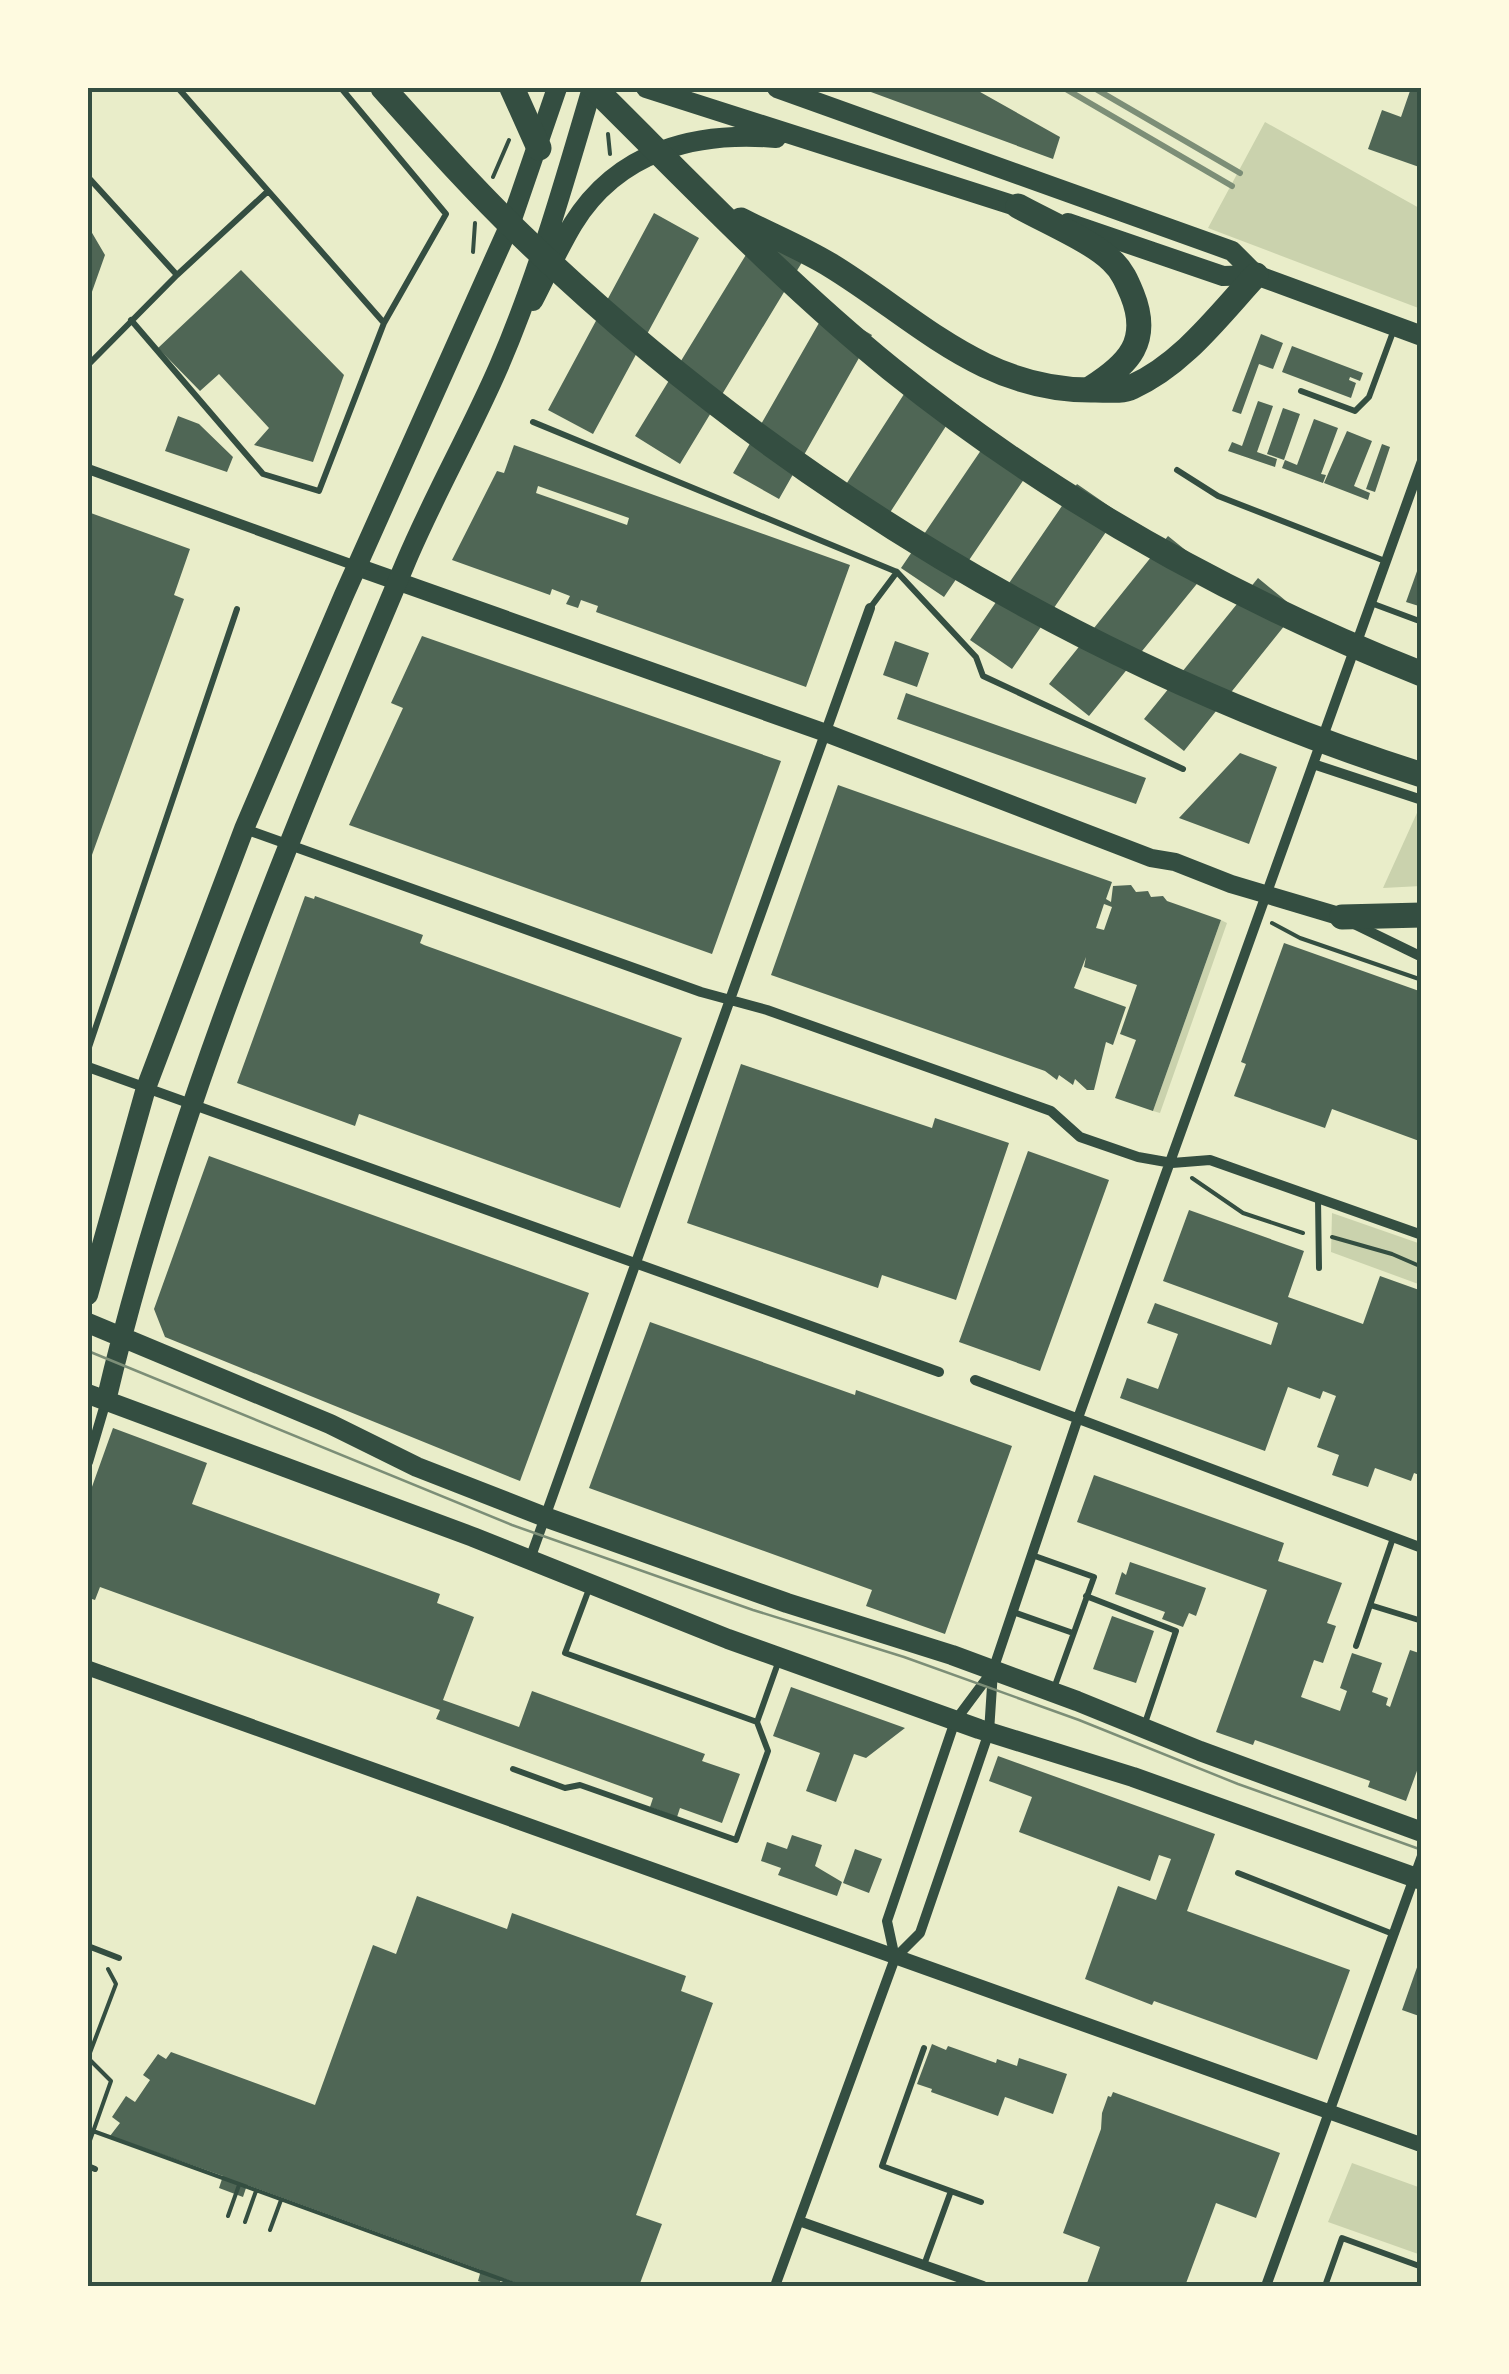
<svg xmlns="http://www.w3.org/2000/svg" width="1509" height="2374" viewBox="0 0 1509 2374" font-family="'Asap Condensed',sans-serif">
	<rect width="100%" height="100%" fill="#e9edc9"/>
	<!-- green -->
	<path fill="#cad2ad" d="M1265,122L1421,209V309L1208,228Z
		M1421,804V886L1383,888Z
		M1221,920L1227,923L1160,1113L1153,1111Z
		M1332,1213L1421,1244V1285L1331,1252Z
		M1352,2163L1421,2188V2255L1328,2222Z"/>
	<!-- building -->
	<path fill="#4f6655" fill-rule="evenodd" d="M860,88H973L1060,137L1053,159Z
		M1411,88H1422V168L1368,149L1382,110L1401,117Z
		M654,213L699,238L593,434L548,410Z
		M88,226L105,255L88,303Z
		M763,227L807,254L680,464L635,436Z
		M241,270L344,375L313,462L254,445L269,428L219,374L200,391L158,348Z
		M827,309L872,335L779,499L733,473Z
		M1261,334L1283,343L1273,369L1259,364L1241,414L1232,411Z
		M1292,346L1363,373L1360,381L1350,377L1349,380L1356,383L1351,398L1282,372Z
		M915,377L959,406L880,528L836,500Z
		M1258,401L1273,406L1257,452L1277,459L1275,467L1228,451L1232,442L1242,446Z
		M1283,408L1300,414L1284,460L1267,454Z
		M178,416L199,424L233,457L227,472L165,451Z
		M1314,419L1338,428L1321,474L1326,475L1323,483L1282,468L1285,460L1297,465Z
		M1347,431L1372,441L1354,486L1370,493L1368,500L1324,483Z
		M992,434L1035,463L944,597L901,568Z
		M1382,444L1390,447L1375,492L1366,489Z
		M514,445L850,565L806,687L596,612L598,606L581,600L578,608L566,604L570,596L552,589L550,595L452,560L497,471L504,473ZM538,486L629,518L627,525L536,493Z
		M1077,484L1119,513L1012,669L970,640Z
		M88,512L190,549L174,595L184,599L88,866Z
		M1168,536L1209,569L1089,716L1049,684Z
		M1421,560H1422V607L1406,602Z
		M1258,578L1297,610L1184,751L1144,719Z
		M422,636L781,761L712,954L349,825L403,708L391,703Z
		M895,641L929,653L917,687L883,675Z
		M906,693L1146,778L1136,804L897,719Z
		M1240,753L1277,767L1249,844L1179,818Z
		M838,785L1112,882L1106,899L1111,902L1113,886L1131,885L1136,892L1148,891L1151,897L1163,896L1167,901L1221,920L1153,1111L1115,1098L1136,1040L1120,1034L1137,985L1084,967L1086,957L1074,988L1126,1007L1113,1045L1106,1042L1094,1090H1087L1075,1079L1073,1085L1059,1075L1057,1080L1045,1071L771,975ZM1104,904L1112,907L1104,930L1096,928Z
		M305,896L314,899L315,896L423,935L420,943L424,945L682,1038L620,1208L359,1114L355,1126L237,1083Z
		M1284,943L1422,992V1142L1332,1109L1325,1128L1234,1096L1246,1064L1241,1062Z
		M741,1064L932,1128L935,1118L1009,1143L956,1300L882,1275L878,1288L687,1223Z
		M1028,1151L1109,1180L1040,1371L959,1342Z
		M209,1156L589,1293L520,1481L165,1337L154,1309Z
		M1189,1210L1304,1251L1288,1297L1363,1324L1380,1276L1422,1291V1476L1414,1473L1411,1481L1375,1468L1368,1487L1332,1475L1339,1455L1317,1447L1336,1396L1323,1391L1320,1399L1288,1387L1265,1451L1120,1398L1127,1378L1158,1389L1178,1334L1147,1323L1155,1303L1271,1345L1278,1323L1163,1281Z
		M650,1322L855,1395L856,1390L1012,1446L945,1634L866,1606L872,1590L589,1488Z
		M113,1428L207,1463L192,1504L440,1594L437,1603L474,1617L443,1700L519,1727L532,1691L705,1754L702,1761L740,1774L722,1823L680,1808L677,1817L650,1807L653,1798L436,1719L440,1710L100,1587L95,1600L89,1598L88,1498Z
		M1094,1475L1284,1543L1278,1561L1342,1583L1327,1623L1336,1626L1323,1663L1314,1660L1301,1697L1340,1711L1347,1691L1340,1688L1352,1653L1382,1663L1372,1692L1388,1698L1386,1705L1390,1707L1410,1650L1422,1654V1757L1406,1801L1368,1787L1370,1781L1255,1740L1253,1745L1216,1732L1267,1590L1077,1522Z
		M1130,1562L1206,1588L1196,1616L1189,1613L1183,1627L1162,1619L1165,1612L1115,1594L1122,1572L1126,1575Z
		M1112,1616L1154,1631L1136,1683L1093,1669Z
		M791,1687L905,1728L866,1758L854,1754L836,1802L806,1791L820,1753L773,1736Z
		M998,1756L1215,1834L1187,1911L1350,1970L1317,2060L1154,2001L1152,2005L1085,1979L1118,1886L1156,1900L1171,1859L1159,1855L1150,1881L1019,1832L1032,1797L989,1781Z
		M792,1835L822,1845L815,1866L842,1882L837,1896L778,1875L781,1868L761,1861L767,1842L787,1849Z
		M855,1849L882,1859L869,1893L843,1883Z
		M417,1896L507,1929L512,1913L686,1976L681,1991L713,2003L636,2215L662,2224L639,2286H526L502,2278L498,2286H493L478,2281L481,2270L247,2185L243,2197L219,2188L223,2176L110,2136L120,2123L112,2117L126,2096L135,2102L150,2080L143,2075L158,2054L166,2059L171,2052L315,2105L373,1945L396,1954Z
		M1421,1956H1422V2017L1402,2010Z
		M932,2044L946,2050L948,2046L996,2063L997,2059L1017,2066L1019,2058L1067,2074L1053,2114L1005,2097L998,2116L931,2092L932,2089L917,2084Z
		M1113,2092L1280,2153L1256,2218L1216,2203L1185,2286H1086L1100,2247L1063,2233L1101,2129L1102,2113L1108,2096L1111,2097Z"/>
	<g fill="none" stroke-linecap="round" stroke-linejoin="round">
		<!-- path -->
		<path stroke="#344e41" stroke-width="4" d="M608,134L610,154
			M493,177L509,140
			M473,252L475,223
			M1272,923L1300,938L1422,980
			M1192,1178L1243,1213L1303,1233
			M1332,1237L1392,1254L1422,1267
			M93,2131L520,2286
			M88,2146L111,2081L88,2058L116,1984L108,1969
			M228,2216L239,2185
			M245,2222L256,2191
			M270,2230L281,2200"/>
		<!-- service -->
		<path stroke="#344e41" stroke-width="6" d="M178,88L384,323
			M88,177L177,275L88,365
			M177,275L267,192
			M131,320L263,474L319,491L384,323L446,214L341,88
			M1301,391L1355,411L1369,397L1393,332
			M533,422L897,572L870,608
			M1177,470L1218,496L1385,561
			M897,572L976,657L983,676L1183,769
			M1371,603L1422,622
			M88,1050L237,609
			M1318,1199L1319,1268
			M1032,1555L1094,1577L1053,1691
			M1086,1596L1176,1631L1145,1723
			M1370,1605L1422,1621
			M1013,1612L1073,1633
			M1356,1646L1393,1538
			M757,1722L778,1663
			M513,1769L565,1788L580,1785L736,1840L768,1751L757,1722L565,1653L589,1589
			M1238,1873L1393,1934
			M88,1946L119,1958
			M924,2048L882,2166L981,2202
			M88,2166L95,2169
			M924,2265L951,2191
			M1325,2286L1342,2238L1422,2267"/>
		<!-- minor -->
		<path stroke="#344e41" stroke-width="10" d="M88,469L356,566
			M1313,764L1422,800
			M245,829L701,992L767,1010L1051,1111L1080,1137L1138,1157L1172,1163L1210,1160L1422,1235
			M1352,923L1422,957
			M88,1067L939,1372
			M975,1380L1422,1548
			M88,1462L106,1401
			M530,1559L870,608
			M895,1958L887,1921L955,1721L993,1670L1078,1418L1422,461
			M799,2221L983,2286
			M775,2286L895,1958L920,1933L989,1732L993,1671
			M1266,2286L1422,1856"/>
		<!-- tertiary -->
		<path stroke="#344e41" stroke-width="15" d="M88,1668L1422,2145"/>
		<!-- secondary -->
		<path stroke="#344e41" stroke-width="18" d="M357,567L826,733L1151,858L1175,862L1231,884L1342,917"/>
		<!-- primary -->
		<path stroke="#344e41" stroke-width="20" d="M646,88L1031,211
			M777,88L1232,251L1256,275
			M1068,223L1223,276L1256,275L1422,336
			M533,301C546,276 558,249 573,224C618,151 695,131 776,138
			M88,1295L146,1088L244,829L344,595L511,222L557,88
			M88,1323L330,1424L417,1467L545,1517L787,1603L952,1655L1077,1701L1200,1751L1422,1832
			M88,1394L473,1537L728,1639L979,1729L1133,1777L1422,1880
			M106,1401C174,1113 290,836 405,564C433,497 470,433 499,366C537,278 565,180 592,88"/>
		<!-- motorway -->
		<path stroke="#344e41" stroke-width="25" d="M383,88C428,138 473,189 522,236C776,481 1086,668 1422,775
			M512,88L539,148
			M594,88C690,183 785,283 891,369C1050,497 1232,599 1422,674
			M1018,206C1043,220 1094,242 1112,261C1122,270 1127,282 1132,294C1151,341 1129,364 1091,388
			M741,220C770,235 802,248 830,265C917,318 983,392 1095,390C1107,390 1122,392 1132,387C1183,364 1219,315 1256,275
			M1342,917L1422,915"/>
		<!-- tram -->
		<path stroke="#7c8e77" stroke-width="2.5" d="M88,1351L512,1525L753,1610L904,1657L1079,1720L1238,1784L1422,1850"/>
		<!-- rail -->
		<path stroke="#7c8e77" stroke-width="6" d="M1064,88L1232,186
			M1094,88L1240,173"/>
	</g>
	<!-- border -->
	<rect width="1509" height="2374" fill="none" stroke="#fefae0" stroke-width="180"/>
	<rect x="90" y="90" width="1329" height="2194" fill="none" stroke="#344e41" stroke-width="4"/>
</svg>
